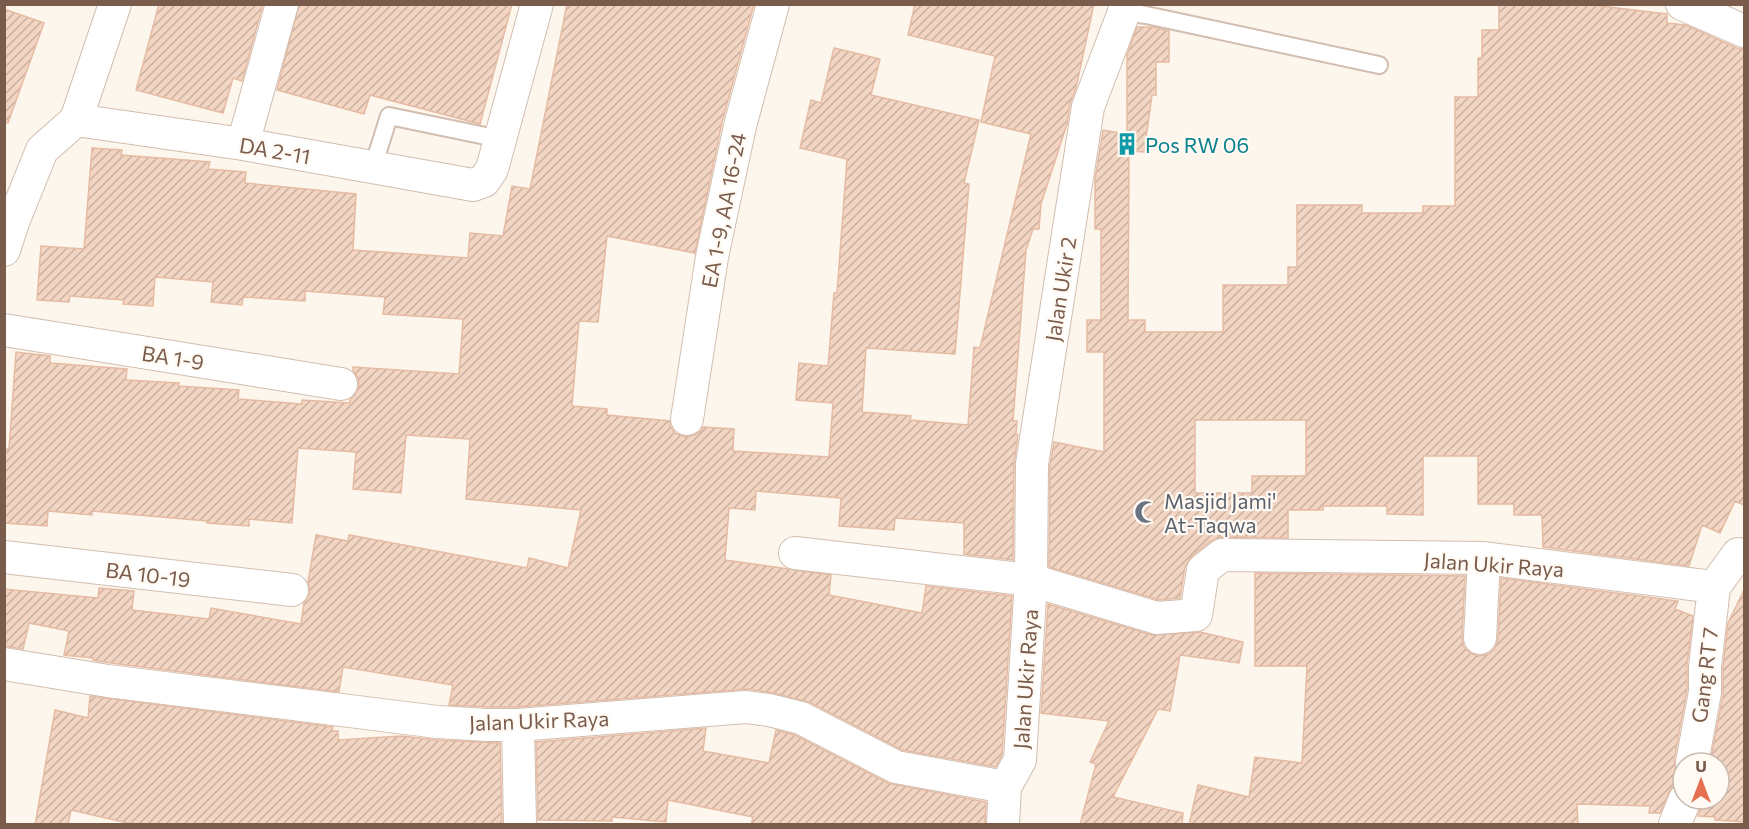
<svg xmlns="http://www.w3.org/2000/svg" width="1749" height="829" viewBox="0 0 1749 829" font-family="Commissioner,sans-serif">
	<defs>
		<pattern id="building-hatch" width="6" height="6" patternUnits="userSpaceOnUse" patternTransform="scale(1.5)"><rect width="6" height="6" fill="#f3d5c3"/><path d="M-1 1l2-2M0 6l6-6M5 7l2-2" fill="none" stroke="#cab0a1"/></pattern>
	</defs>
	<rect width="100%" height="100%" fill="#fdf6ec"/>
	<!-- building -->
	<path fill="url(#building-hatch)" stroke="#e6bba3" stroke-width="1.5" fill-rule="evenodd" d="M159,4H263L242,81L233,78L223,113L136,90Z
		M299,4H512L480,124L370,95L364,114L277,90Z
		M567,4H754L722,122L695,253L607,236L598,322L579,321L572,406L607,409V415L670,421V426L675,433L685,437L694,435L701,431L703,427L734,429L733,451L829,457L833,403L796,400L799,363L828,366L834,293H837L847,159L800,148L811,100L821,103L834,48L880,59L871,95L979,120L964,183L969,184L955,354L866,348L862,412L911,416L910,420L968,425L974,347L980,348L1031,134L981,122L995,56L908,35L915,4H1094L1076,88L1070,104L1067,124L1041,204L1039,229H1033L1026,250L1013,421H1017L1016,434L1018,435L1014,464L1013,560L964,554V523L895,518L894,530L839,526L841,498L756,491L755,510L729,508L725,560L831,575L829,595L922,613L926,586L1012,596L1002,755L996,767L902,750L809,702L773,693L748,689L517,707H488L449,705L453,685L343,667L339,692L111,663L93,660V658L64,655L69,631L29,623L23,649L4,646V589L98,598L99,588L134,591L132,610L209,619L211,608L301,624L304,602L310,593L308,582L316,535L348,541L349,535L527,568L529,558L568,568L581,510L466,499L470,439L406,435L401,493L353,489L356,452L298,448L292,523L249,519V526L207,523V521L92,511V515L48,511L47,526L4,523V449H9L16,352L50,356V363L127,369L126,380L179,383L178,386L239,390L238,399L302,404V400L350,403V399L355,395L359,386L358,378L353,370V367L459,374L463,319L383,314L385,297L305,291V301L243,297L242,305L211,302L213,282L155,277L153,306L123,304L124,300L70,296L69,302L37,300L41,246L84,249L92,148L122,150L121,155L210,162L208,169L246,172L245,183L356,194L353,250L468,258L470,233L503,236L512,186L530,189Z
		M1499,4H1584L1667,14V23L1686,25L1737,48L1744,49V505L1735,501L1720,533L1702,525L1689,566L1543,547L1542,515H1514V504H1478V456H1423V515L1387,514V506H1323V510H1288V538L1221,537L1211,541L1192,556L1185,567L1180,598L1159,600L1049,567L1050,465L1054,442L1104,452V352H1087V320H1101V229H1095V179L1103,130L1127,134V55L1137,27H1153L1169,31V62H1156V95H1152L1144,152L1129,151L1128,320H1145V332H1223V285H1288V267H1297V205H1362V213H1423V206H1455V97H1478V58H1482V30H1499ZM1195,420H1306V476H1252V493H1195Z
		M4,9L44,23L8,123H4Z
		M1255,573L1465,576L1462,638L1464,647L1470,653L1479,656L1489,654L1495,648L1498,639L1501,578L1678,601L1675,609L1693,616L1687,665V690L1674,760L1675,770L1683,778V781L1674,785L1669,792L1660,813H1649L1650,806L1577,804L1578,825H1189L1198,785L1249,797L1255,757L1302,763L1307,666H1255Z
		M1744,590V822L1715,820V817L1698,816L1703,799H1719V763H1710L1723,695V668L1728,623Z
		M1048,604L1152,635L1200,632L1243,642L1239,663L1180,655L1170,711L1158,709L1113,797L1183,813L1182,825H1080L1096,764L1090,762L1109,721L1041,713Z
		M90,696L333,727L332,731H338V740L402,736L437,740L500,743L502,825H136L71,810L68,825H35L55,710L88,718Z
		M706,728L703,751L769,763L776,730L795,735L888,783L986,802L985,825H751L753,817L668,800L666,822L612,817V821L538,820L536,742Z"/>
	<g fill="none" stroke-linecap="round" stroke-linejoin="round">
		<!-- service casing -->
		<g stroke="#d1beb0" stroke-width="20">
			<path id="service" d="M1124,12L1146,15L1379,65
				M373,167L389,116L500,139"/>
		</g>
		<!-- minor casing -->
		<g stroke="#d1beb0" stroke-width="34">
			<path id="minor" d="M1682,4L1744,31
				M76,120L243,144L473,185L484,181L492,169L537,4
				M243,144L282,4
				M4,250L13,222L42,150L76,120L115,4
				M4,330L341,384
				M687,419L712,257L740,126L773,4
				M795,553L1031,580L1157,618L1196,615L1203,570L1222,555L1484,558L1714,587L1738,554L1744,556
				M4,557L292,590
				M1480,638L1484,558
				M4,664L108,681L438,722L487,725H518L746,707L769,710L801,718L896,767L1005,787
				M518,725L520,824
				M1692,763L1705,692V667L1714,587
				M1003,824L1005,787L1020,760L1031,580L1032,464L1088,107L1127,4
				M1675,824L1685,799"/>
		</g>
		<!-- service -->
		<use href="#service" stroke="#fff" stroke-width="16"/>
		<!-- minor -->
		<use href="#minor" stroke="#fff" stroke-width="32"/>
	</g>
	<!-- icons -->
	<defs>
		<g id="building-bare" transform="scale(1.8)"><path d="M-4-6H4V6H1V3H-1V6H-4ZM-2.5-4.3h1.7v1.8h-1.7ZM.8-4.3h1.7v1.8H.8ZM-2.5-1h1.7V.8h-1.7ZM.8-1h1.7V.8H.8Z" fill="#0f9aa8" stroke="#fffaf3" stroke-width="2.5" paint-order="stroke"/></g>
		<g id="mosque-bare" transform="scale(1.8)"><path d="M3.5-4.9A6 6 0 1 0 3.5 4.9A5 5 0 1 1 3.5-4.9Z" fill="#6b7280" stroke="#fffaf3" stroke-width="2.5" paint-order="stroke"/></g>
	</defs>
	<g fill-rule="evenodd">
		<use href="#building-bare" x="1127" y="144"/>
		<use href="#mosque-bare" x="1146" y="512"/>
	</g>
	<g text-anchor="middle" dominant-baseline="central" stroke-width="4.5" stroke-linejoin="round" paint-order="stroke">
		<!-- culture labels -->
		<g font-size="21" fill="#0d838f" stroke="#fffaf3" text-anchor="start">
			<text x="1145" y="144">Pos RW 06</text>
		</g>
		<!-- street labels -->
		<g font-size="21" fill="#7a5c4d" stroke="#fffaf3">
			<text transform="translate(275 150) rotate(10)">DA 2-11</text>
			<text transform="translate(723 210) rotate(-79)">EA 1-9, AA 16-24</text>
			<text transform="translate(1060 289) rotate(-81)">Jalan Ukir 2</text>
			<text transform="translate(173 357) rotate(9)">BA 1-9</text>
			<text transform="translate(1494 564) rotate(4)">Jalan Ukir Raya</text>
			<text transform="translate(148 574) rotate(7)">BA 10-19</text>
			<text transform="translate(1704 675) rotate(-83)">Gang RT 7</text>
			<text transform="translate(1025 679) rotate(-86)">Jalan Ukir Raya</text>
			<text transform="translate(539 720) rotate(-2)">Jalan Ukir Raya</text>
		</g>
		<!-- worship labels -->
		<g font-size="21" fill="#5b616d" stroke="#fffaf3" text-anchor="start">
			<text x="1164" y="500">Masjid Jami'<tspan x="1164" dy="24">At-Taqwa</tspan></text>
		</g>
	</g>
	<!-- border -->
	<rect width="1749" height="829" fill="none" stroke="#7a5c4d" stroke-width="12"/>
	<!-- north arrow -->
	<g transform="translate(1701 781)"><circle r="28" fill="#fffaf3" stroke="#cabbb1" stroke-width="1.5"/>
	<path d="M0-4.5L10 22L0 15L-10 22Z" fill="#e76f51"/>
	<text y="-9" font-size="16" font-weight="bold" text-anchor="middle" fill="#7a5c4d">U</text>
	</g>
</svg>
